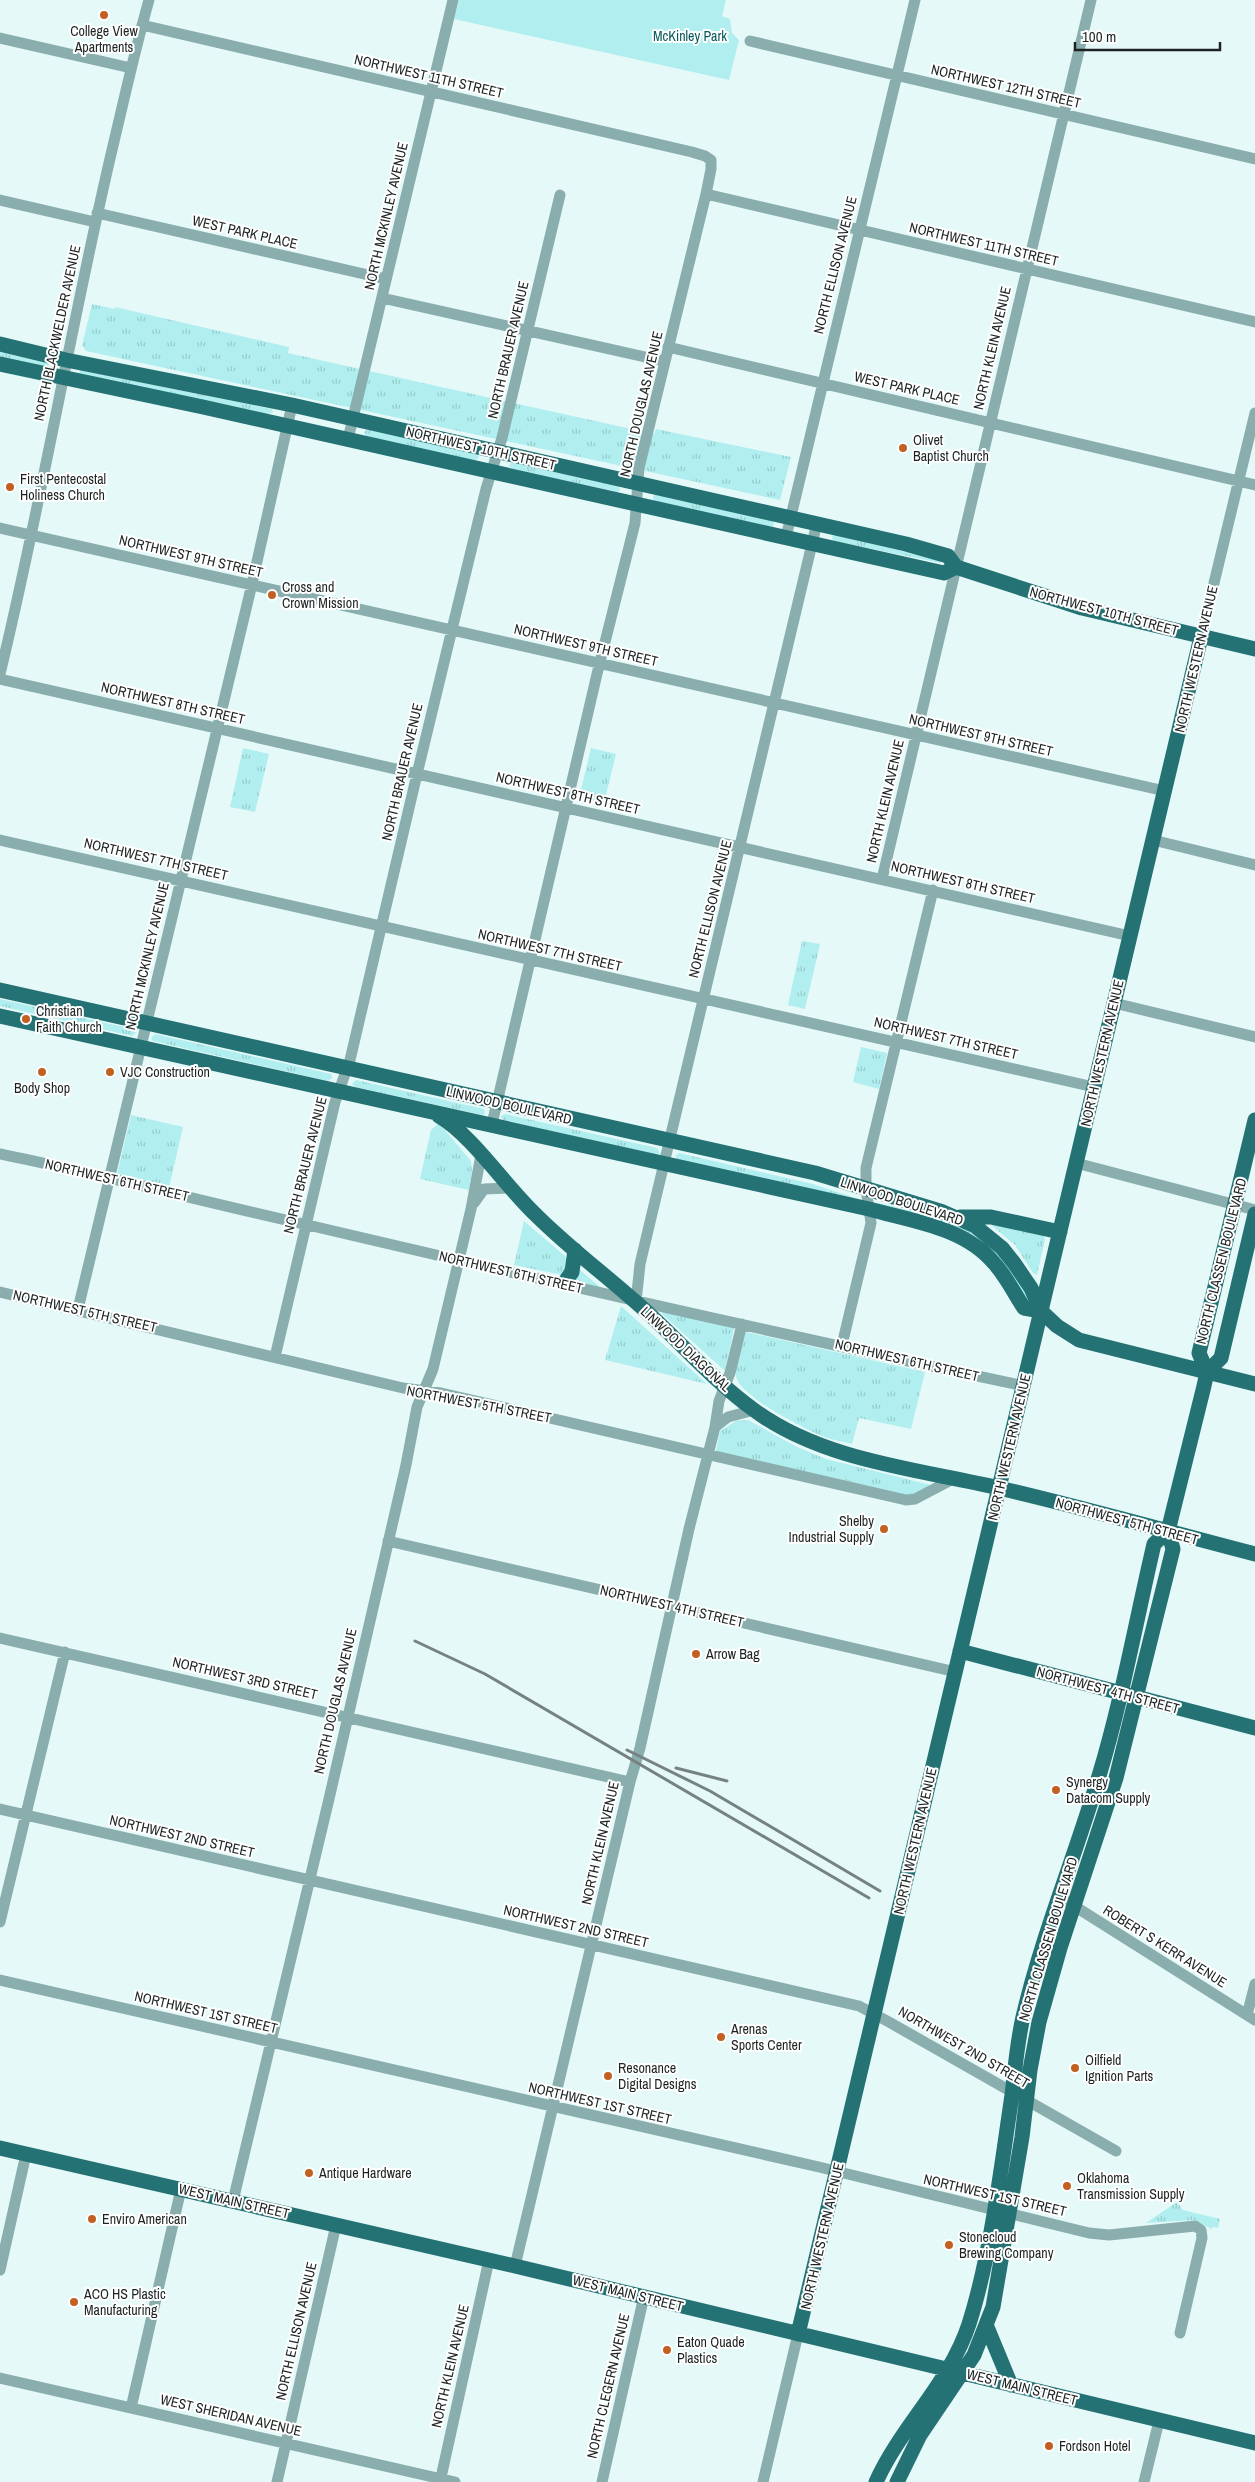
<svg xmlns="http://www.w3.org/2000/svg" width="1255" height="2482" viewBox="0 0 1255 2482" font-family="'Archivo Narrow',sans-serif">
	<defs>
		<pattern id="grass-tufts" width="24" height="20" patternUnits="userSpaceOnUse" patternTransform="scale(1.25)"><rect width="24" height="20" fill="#b0eeef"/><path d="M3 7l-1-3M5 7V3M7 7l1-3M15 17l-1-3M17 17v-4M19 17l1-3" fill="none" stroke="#97cccd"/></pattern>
	</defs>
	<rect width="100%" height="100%" fill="#e6f9f9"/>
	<!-- grass -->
	<path fill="url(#grass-tufts)" d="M92,304L115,309V307L289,347L288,353L654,434L656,429L791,457L780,500L86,351L82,345Z
		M0,350L49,363L48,369L0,358Z
		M80,370L272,409L273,412L268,414L79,374Z
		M368,429L478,454L479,458L474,461L366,437L364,432Z
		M512,462L619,486L620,490L618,492L513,470L509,466Z
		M656,494L773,521L774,525L772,527L654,501L653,497Z
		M835,534L941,561V563L833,541L832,537Z
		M243,748L269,754L255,812L230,807Z
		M591,748L616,754L604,803L579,798Z
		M802,941L820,944L805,1009L788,1005Z
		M0,999L133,1029L136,1033L132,1036L0,1006Z
		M155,1034L331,1074L332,1078L328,1081L153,1041L151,1038Z
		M861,1047L887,1053L879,1089L853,1082Z
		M356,1080L484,1109L485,1114L482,1115L355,1087L352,1084Z
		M505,1114L657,1148L660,1153L658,1155L503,1120L501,1116Z
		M131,1115L183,1127L169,1188L117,1174Z
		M439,1123L471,1161L472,1172L469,1190L420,1179L431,1130Z
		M679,1153L813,1184L858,1199L678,1160L675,1156Z
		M878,1203C934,1216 984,1224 1016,1276C1020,1284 1026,1292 1028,1300C1017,1289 1010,1269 998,1256C968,1222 919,1216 877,1204Z
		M524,1221L566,1257L569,1264L562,1275L514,1265Z
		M989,1223L1043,1235L1045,1239L1037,1275L1033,1273L1015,1245Z
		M579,1269L600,1287L599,1289L575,1279Z
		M621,1306L707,1384L605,1360Z
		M663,1311L734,1328L725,1371L662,1314Z
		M746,1332L925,1372L911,1429L859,1418L852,1444C842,1441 831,1440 822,1436C804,1429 738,1395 736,1376C735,1363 743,1344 746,1332Z
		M748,1420L795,1446L826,1459L931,1485L912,1496L716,1451L720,1431L736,1421Z
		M1177,2202L1183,2210L1220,2219L1218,2228L1213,2227L1212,2229L1194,2220L1146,2223Z"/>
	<!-- green -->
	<path fill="#b0eeef" d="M459,0H726L722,16L730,19L732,33L739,40L729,80L454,19Z"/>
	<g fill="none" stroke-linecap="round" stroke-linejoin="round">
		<!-- minor -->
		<path stroke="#8aaeae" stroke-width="11" d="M142,25L692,152L705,156L711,160V169L706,194L639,468L635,523L597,674L492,1124
			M0,38L131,68
			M750,41L1255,159
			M706,194L1255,322
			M0,200L95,222
			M97,213L386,279
			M382,298L663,361
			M668,347L1255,485
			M348,439L453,0
			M0,528L1165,791
			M786,537L915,0
			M1201,637L1255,413
			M0,674C42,501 71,324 112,150C124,100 135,49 149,0
			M0,679L1130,936
			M0,840L1094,1087
			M1153,840L1255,865
			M882,879L1091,0
			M1114,1003L1255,1037
			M0,1154C103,1175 205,1202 308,1225C546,1281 784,1335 1024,1386
			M1076,1163L1255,1210
			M474,1203L484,1189L509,1188
			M0,1292L403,1388L441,1393L906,1500L915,1499L955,1478
			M636,1302L640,1264L817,523
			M78,1309L252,584L292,405
			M842,1345L871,1223L866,1189V1168L933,890
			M275,1357L335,1102L350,1060L417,774L486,489L502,438L560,195
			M715,1427L728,1417L754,1410
			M388,1541L956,1672
			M0,1638L630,1782
			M0,1809L859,2006L889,2022L1116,2151
			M1060,1897L1255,2020
			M0,1922L65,1652
			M0,1980L819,2167L1089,2233L1109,2235L1195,2226L1201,2230L1202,2238L1180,2333
			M1247,2015L1255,1984
			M233,2201L329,1799L406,1465L417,1407L433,1369L471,1209L481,1155
			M515,2266L630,1782L640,1748L689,1529L715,1427L719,1401L730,1373L742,1324
			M0,2270L26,2154
			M0,2378L455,2482
			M131,2408L181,2189
			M277,2482L336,2225
			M440,2482L489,2260
			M602,2482L644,2296
			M763,2482L798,2334
			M1144,2482L1159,2421"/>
		<!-- major -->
		<path stroke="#257274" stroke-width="15" d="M0,344L66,360L292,405L906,544L948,556L956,567L1082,608L1255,649
			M0,364L203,407L944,573L956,567
			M0,990L815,1173L943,1212L975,1226L1002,1248L1014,1263L1031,1288L1041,1311L1057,1326L1079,1340L1255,1384
			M0,1016L869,1209C911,1221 964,1227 994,1263C1006,1276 1014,1293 1024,1308L1041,1311
			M439,1116C473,1136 505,1186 536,1215C571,1250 611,1279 648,1313C683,1345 715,1382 754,1410C823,1461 918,1469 999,1488C1085,1508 1170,1532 1255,1554
			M960,1217H991L1060,1232
			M564,1283L572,1272L575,1250
			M1207,1372L1199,1353L1255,1120
			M960,1651L1255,1728
			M0,2148L515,2266L1255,2443
			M987,2327L1011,2385
			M798,2334L1201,637
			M876,2482C901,2426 950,2383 969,2324C991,2255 1001,2168 1012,2095C1015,2069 1017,2043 1023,2017C1042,1935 1075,1857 1099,1776C1122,1700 1136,1621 1154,1544L1168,1531
			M897,2482L920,2435L974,2355L993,2307L1022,2137L1030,2070L1039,2022L1060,1948L1116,1778L1173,1549L1168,1531L1204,1386L1207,1372L1221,1358L1255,1214"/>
		<!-- rail -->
		<path stroke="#768282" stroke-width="3" d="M415,1641L485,1674L869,1898
			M627,1750L710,1791L880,1891
			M676,1768L727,1781"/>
	</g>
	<!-- markers -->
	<g fill="#c26022" stroke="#fff" stroke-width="2">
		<circle cx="104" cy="15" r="5"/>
		<circle cx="903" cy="448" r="5"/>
		<circle cx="10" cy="487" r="5"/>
		<circle cx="272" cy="595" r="5"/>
		<circle cx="26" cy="1019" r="5"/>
		<circle cx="42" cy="1072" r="5"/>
		<circle cx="110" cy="1072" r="5"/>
		<circle cx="884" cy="1529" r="5"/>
		<circle cx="696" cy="1654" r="5"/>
		<circle cx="1056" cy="1790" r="5"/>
		<circle cx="721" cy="2037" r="5"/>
		<circle cx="1075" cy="2068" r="5"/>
		<circle cx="608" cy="2076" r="5"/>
		<circle cx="309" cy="2173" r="5"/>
		<circle cx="1067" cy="2186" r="5"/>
		<circle cx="92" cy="2219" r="5"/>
		<circle cx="949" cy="2245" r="5"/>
		<circle cx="74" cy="2302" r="5"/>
		<circle cx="667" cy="2350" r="5"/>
		<circle cx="1049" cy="2446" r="5"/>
	</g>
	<g text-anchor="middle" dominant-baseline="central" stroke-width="4" stroke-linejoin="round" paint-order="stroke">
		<!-- poi labels -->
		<g font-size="14" fill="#1d2323" stroke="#fff" text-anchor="start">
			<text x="104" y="31" text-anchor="middle">College View<tspan x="104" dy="16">Apartments</tspan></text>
			<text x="913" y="440">Olivet<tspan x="913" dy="16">Baptist Church</tspan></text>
			<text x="20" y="479">First Pentecostal<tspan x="20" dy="16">Holiness Church</tspan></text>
			<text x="282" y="587">Cross and<tspan x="282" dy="16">Crown Mission</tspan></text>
			<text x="36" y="1011">Christian<tspan x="36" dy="16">Faith Church</tspan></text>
			<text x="120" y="1072">VJC Construction</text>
			<text x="42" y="1088" text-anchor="middle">Body Shop</text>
			<text x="874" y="1521" text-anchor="end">Shelby<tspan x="874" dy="16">Industrial Supply</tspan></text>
			<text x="706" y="1654">Arrow Bag</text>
			<text x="1066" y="1782">Synergy<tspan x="1066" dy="16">Datacom Supply</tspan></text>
			<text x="731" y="2029">Arenas<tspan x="731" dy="16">Sports Center</tspan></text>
			<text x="1085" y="2060">Oilfield<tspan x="1085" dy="16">Ignition Parts</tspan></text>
			<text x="618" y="2068">Resonance<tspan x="618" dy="16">Digital Designs</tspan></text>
			<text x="319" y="2173">Antique Hardware</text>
			<text x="1077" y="2178">Oklahoma<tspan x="1077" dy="16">Transmission Supply</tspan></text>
			<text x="102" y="2219">Enviro American</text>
			<text x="959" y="2237">Stonecloud<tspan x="959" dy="16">Brewing Company</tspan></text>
			<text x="84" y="2294">ACO HS Plastic<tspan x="84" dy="16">Manufacturing</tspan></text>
			<text x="677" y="2342">Eaton Quade<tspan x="677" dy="16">Plastics</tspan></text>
			<text x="1059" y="2446">Fordson Hotel</text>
		</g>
		<!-- park labels -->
		<g font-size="14" fill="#05585a" stroke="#fff">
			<text x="690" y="36">McKinley Park</text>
		</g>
		<!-- street labels -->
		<g font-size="14" fill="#1d2323" stroke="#fff">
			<text transform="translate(429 76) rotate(13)">NORTHWEST 11TH STREET</text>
			<text transform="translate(1006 86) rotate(13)">NORTHWEST 12TH STREET</text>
			<text transform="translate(386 216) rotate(-77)">NORTH MCKINLEY AVENUE</text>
			<text transform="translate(245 232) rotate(13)">WEST PARK PLACE</text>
			<text transform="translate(984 244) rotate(13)">NORTHWEST 11TH STREET</text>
			<text transform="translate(835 265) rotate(-76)">NORTH ELLISON AVENUE</text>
			<text transform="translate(57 333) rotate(-78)">NORTH BLACKWELDER AVENUE</text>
			<text transform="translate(992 348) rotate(-77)">NORTH KLEIN AVENUE</text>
			<text transform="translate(508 350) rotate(-77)">NORTH BRAUER AVENUE</text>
			<text transform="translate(907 388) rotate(13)">WEST PARK PLACE</text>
			<text transform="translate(641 404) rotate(-77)">NORTH DOUGLAS AVENUE</text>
			<text transform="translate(481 448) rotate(13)">NORTHWEST 10TH STREET</text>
			<text transform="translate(191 556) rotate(13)">NORTHWEST 9TH STREET</text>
			<text transform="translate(1104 611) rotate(15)">NORTHWEST 10TH STREET</text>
			<text transform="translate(586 645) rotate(13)">NORTHWEST 9TH STREET</text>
			<text transform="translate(1196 659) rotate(-77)">NORTH WESTERN AVENUE</text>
			<text transform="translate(173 703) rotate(13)">NORTHWEST 8TH STREET</text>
			<text transform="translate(981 735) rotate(13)">NORTHWEST 9TH STREET</text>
			<text transform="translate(402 772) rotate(-77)">NORTH BRAUER AVENUE</text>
			<text transform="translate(568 793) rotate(13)">NORTHWEST 8TH STREET</text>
			<text transform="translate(885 801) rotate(-77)">NORTH KLEIN AVENUE</text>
			<text transform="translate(156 859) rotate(13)">NORTHWEST 7TH STREET</text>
			<text transform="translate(963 882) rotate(13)">NORTHWEST 8TH STREET</text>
			<text transform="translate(710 909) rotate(-76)">NORTH ELLISON AVENUE</text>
			<text transform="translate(550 950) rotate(13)">NORTHWEST 7TH STREET</text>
			<text transform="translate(147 956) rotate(-77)">NORTH MCKINLEY AVENUE</text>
			<text transform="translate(946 1038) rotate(13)">NORTHWEST 7TH STREET</text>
			<text transform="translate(1102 1053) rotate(-77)">NORTH WESTERN AVENUE</text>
			<text transform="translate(509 1105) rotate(13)">LINWOOD BOULEVARD</text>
			<text transform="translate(305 1165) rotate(-76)">NORTH BRAUER AVENUE</text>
			<text transform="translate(117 1180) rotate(13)">NORTHWEST 6TH STREET</text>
			<text transform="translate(902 1201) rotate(18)">LINWOOD BOULEVARD</text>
			<text transform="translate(1221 1261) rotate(-76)">NORTH CLASSEN BOULEVARD</text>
			<text transform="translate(511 1272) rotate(13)">NORTHWEST 6TH STREET</text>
			<text transform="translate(85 1311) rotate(13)">NORTHWEST 5TH STREET</text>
			<text transform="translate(686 1349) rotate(43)">LINWOOD DIAGONAL</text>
			<text transform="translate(907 1360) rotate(13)">NORTHWEST 6TH STREET</text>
			<text transform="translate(479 1404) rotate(11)">NORTHWEST 5TH STREET</text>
			<text transform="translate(1009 1447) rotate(-77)">NORTH WESTERN AVENUE</text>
			<text transform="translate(1127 1521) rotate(15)">NORTHWEST 5TH STREET</text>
			<text transform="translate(672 1606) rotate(13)">NORTHWEST 4TH STREET</text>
			<text transform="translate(245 1678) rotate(13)">NORTHWEST 3RD STREET</text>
			<text transform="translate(1108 1690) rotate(15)">NORTHWEST 4TH STREET</text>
			<text transform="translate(335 1701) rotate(-77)">NORTH DOUGLAS AVENUE</text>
			<text transform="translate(182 1836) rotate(13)">NORTHWEST 2ND STREET</text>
			<text transform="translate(915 1841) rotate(-77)">NORTH WESTERN AVENUE</text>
			<text transform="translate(600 1843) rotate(-77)">NORTH KLEIN AVENUE</text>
			<text transform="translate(576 1926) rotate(13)">NORTHWEST 2ND STREET</text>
			<text transform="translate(1048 1939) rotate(-73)">NORTH CLASSEN BOULEVARD</text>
			<text transform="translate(1165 1946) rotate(32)">ROBERT S KERR AVENUE</text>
			<text transform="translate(206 2012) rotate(13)">NORTHWEST 1ST STREET</text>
			<text transform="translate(964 2047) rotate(30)">NORTHWEST 2ND STREET</text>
			<text transform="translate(600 2103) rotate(13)">NORTHWEST 1ST STREET</text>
			<text transform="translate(995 2195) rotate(13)">NORTHWEST 1ST STREET</text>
			<text transform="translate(234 2201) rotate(13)">WEST MAIN STREET</text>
			<text transform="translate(822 2236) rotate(-77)">NORTH WESTERN AVENUE</text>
			<text transform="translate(628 2293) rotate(14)">WEST MAIN STREET</text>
			<text transform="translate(296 2331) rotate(-77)">NORTH ELLISON AVENUE</text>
			<text transform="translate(450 2366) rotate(-77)">NORTH KLEIN AVENUE</text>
			<text transform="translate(608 2386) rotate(-77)">NORTH CLEGERN AVENUE</text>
			<text transform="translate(1022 2387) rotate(14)">WEST MAIN STREET</text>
			<text transform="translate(231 2415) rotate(13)">WEST SHERIDAN AVENUE</text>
		</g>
	</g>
	<!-- scale -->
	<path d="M1075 42v8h145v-8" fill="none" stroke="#1d2323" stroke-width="2.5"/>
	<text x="1082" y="42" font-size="15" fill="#1d2323" stroke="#ffffff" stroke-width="4" paint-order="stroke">100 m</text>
</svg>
